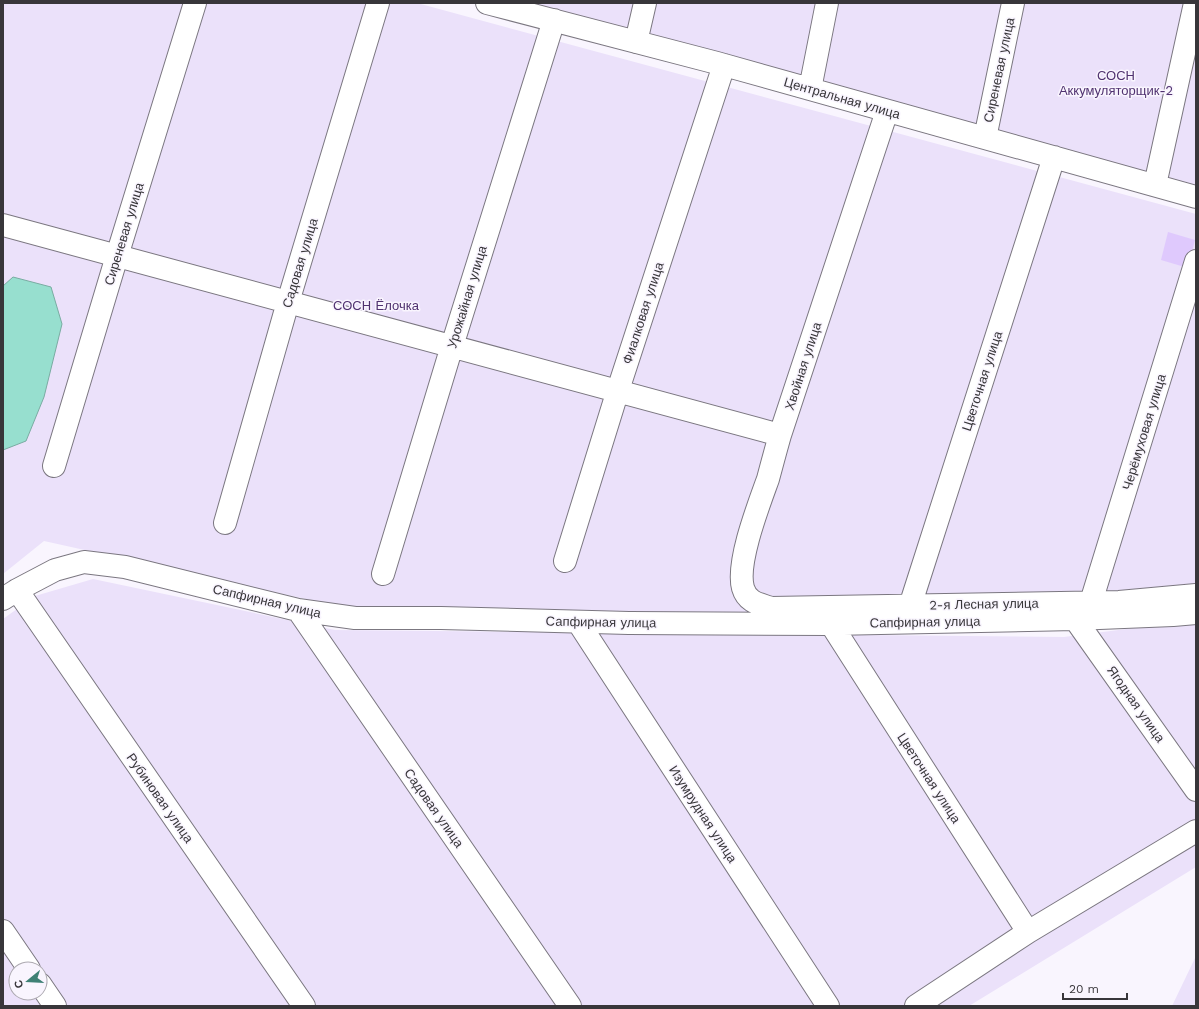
<svg xmlns="http://www.w3.org/2000/svg" width="1199" height="1009" viewBox="0 0 1199 1009" font-family="'Work Sans',sans-serif">
	<rect width="100%" height="100%" fill="#f9f5fe"/>
	<!-- green -->
	<path fill="#ebe1fa" fill-rule="evenodd" d="M3,3H417L1196,214V603L740,616L355,610L44,541L3,574Z
		M510,3H1196V188Z
		M93,579L335,630L1064,637L1196,620V867L969,1006H3V619L35,596ZM16,969H40V993H16Z
		M1196,956V1006H1172Z"/>
	<!-- water -->
	<path fill="#97dfcf" stroke="#7aaca2" d="M13,277L51,287L62,324L44,397L26,441L3,450V286Z"/>
	<!-- building -->
	<path fill="#dfc9fd" d="M1168,232L1195,240L1188,268L1161,260Z"/>
	<g fill="none" stroke-linecap="round" stroke-linejoin="round">
		<!-- minor casing -->
		<g stroke="#7b7780" stroke-width="24">
			<path id="minor" d="M487,3L717,63L1196,197
				M636,42L645,3
				M810,89L827,3
				M887,111L780,435C776,449 772,464 768,479C759,504 736,563 743,588C747,602 759,604 771,608L1119,602L1196,595
				M985,138L1013,3
				M1155,185L1195,3
				M3,225L780,435
				M54,466L117,256L195,3
				M225,523L288,302L378,3
				M565,561L618,390L724,65
				M383,574L452,346L554,20
				M17,590L304,1006
				M3,599L17,590L55,570L84,562L125,567L298,610L355,618H441L629,623L831,624L1075,619L1173,615L1196,613
				M1091,602L1196,261
				M910,606L1054,157
				M298,610L570,1006
				M1075,619L1196,790
				M578,622L828,1006
				M831,624L1028,932
				M3,931L29,969
				M40,984L55,1006
				M916,1006L1028,932L1196,831"/>
		</g>
		<!-- minor -->
		<use href="#minor" stroke="#fff" stroke-width="22"/>
	</g>
	<g text-anchor="middle" dominant-baseline="central" stroke-width="3" stroke-linejoin="round" paint-order="stroke">
		<!-- street labels -->
		<g font-size="13" fill="#38363a" stroke="#f9f5fe">
			<text transform="translate(999 70) rotate(-78)">Сиреневая улица</text>
			<text transform="translate(842 98) rotate(16)">Центральная улица</text>
			<text transform="translate(124 234) rotate(-73)">Сиреневая улица</text>
			<text transform="translate(300 263) rotate(-73)">Садовая улица</text>
			<text transform="translate(467 297) rotate(-73)">Урожайная улица</text>
			<text transform="translate(643 313) rotate(-72)">Фиалковая улица</text>
			<text transform="translate(803 366) rotate(-72)">Хвойная улица</text>
			<text transform="translate(982 381) rotate(-72)">Цветочная улица</text>
			<text transform="translate(1144 432) rotate(-73)">Черёмуховая улица</text>
			<text transform="translate(267 601) rotate(13)">Сапфирная улица</text>
			<text transform="translate(984 604) rotate(-1)">2-я Лесная улица</text>
			<text transform="translate(601 622) rotate(1)">Сапфирная улица</text>
			<text transform="translate(925 622) rotate(-1)">Сапфирная улица</text>
			<text transform="translate(1136 704) rotate(55)">Ягодная улица</text>
			<text transform="translate(929 778) rotate(57)">Цветочная улица</text>
			<text transform="translate(160 798) rotate(55)">Рубиновая улица</text>
			<text transform="translate(434 808) rotate(55)">Садовая улица</text>
			<text transform="translate(703 814) rotate(57)">Изумрудная улица</text>
		</g>
		<!-- park labels -->
		<g font-size="13" fill="#503270" stroke="#f9f5fe">
			<text x="1116" y="75">СОСН<tspan x="1116" dy="15">Аккумуляторщик-2</tspan></text>
			<text x="376" y="305">СОСН Ёлочка</text>
		</g>
	</g>
	<!-- border -->
	<rect width="1199" height="1009" fill="none" stroke="#38363a" stroke-width="8"/>
	<!-- north arrow -->
	<g transform="translate(28 981) rotate(252)"><circle r="19" fill="#f9f5fe" stroke="#aca9b0"/>
	<path d="M0-3L7 15L0 10L-7 15Z" fill="#3e8175"/>
	<text y="-6" font-size="11" font-weight="bold" text-anchor="middle" fill="#38363a">С</text>
	</g>
	<!-- scale -->
	<path d="M1063 993v6h64v-6" fill="none" stroke="#38363a" stroke-width="2"/>
	<text x="1069" y="993" font-size="12" fill="#38363a" stroke="#f9f5fe" stroke-width="3" paint-order="stroke">20 m</text>
</svg>
